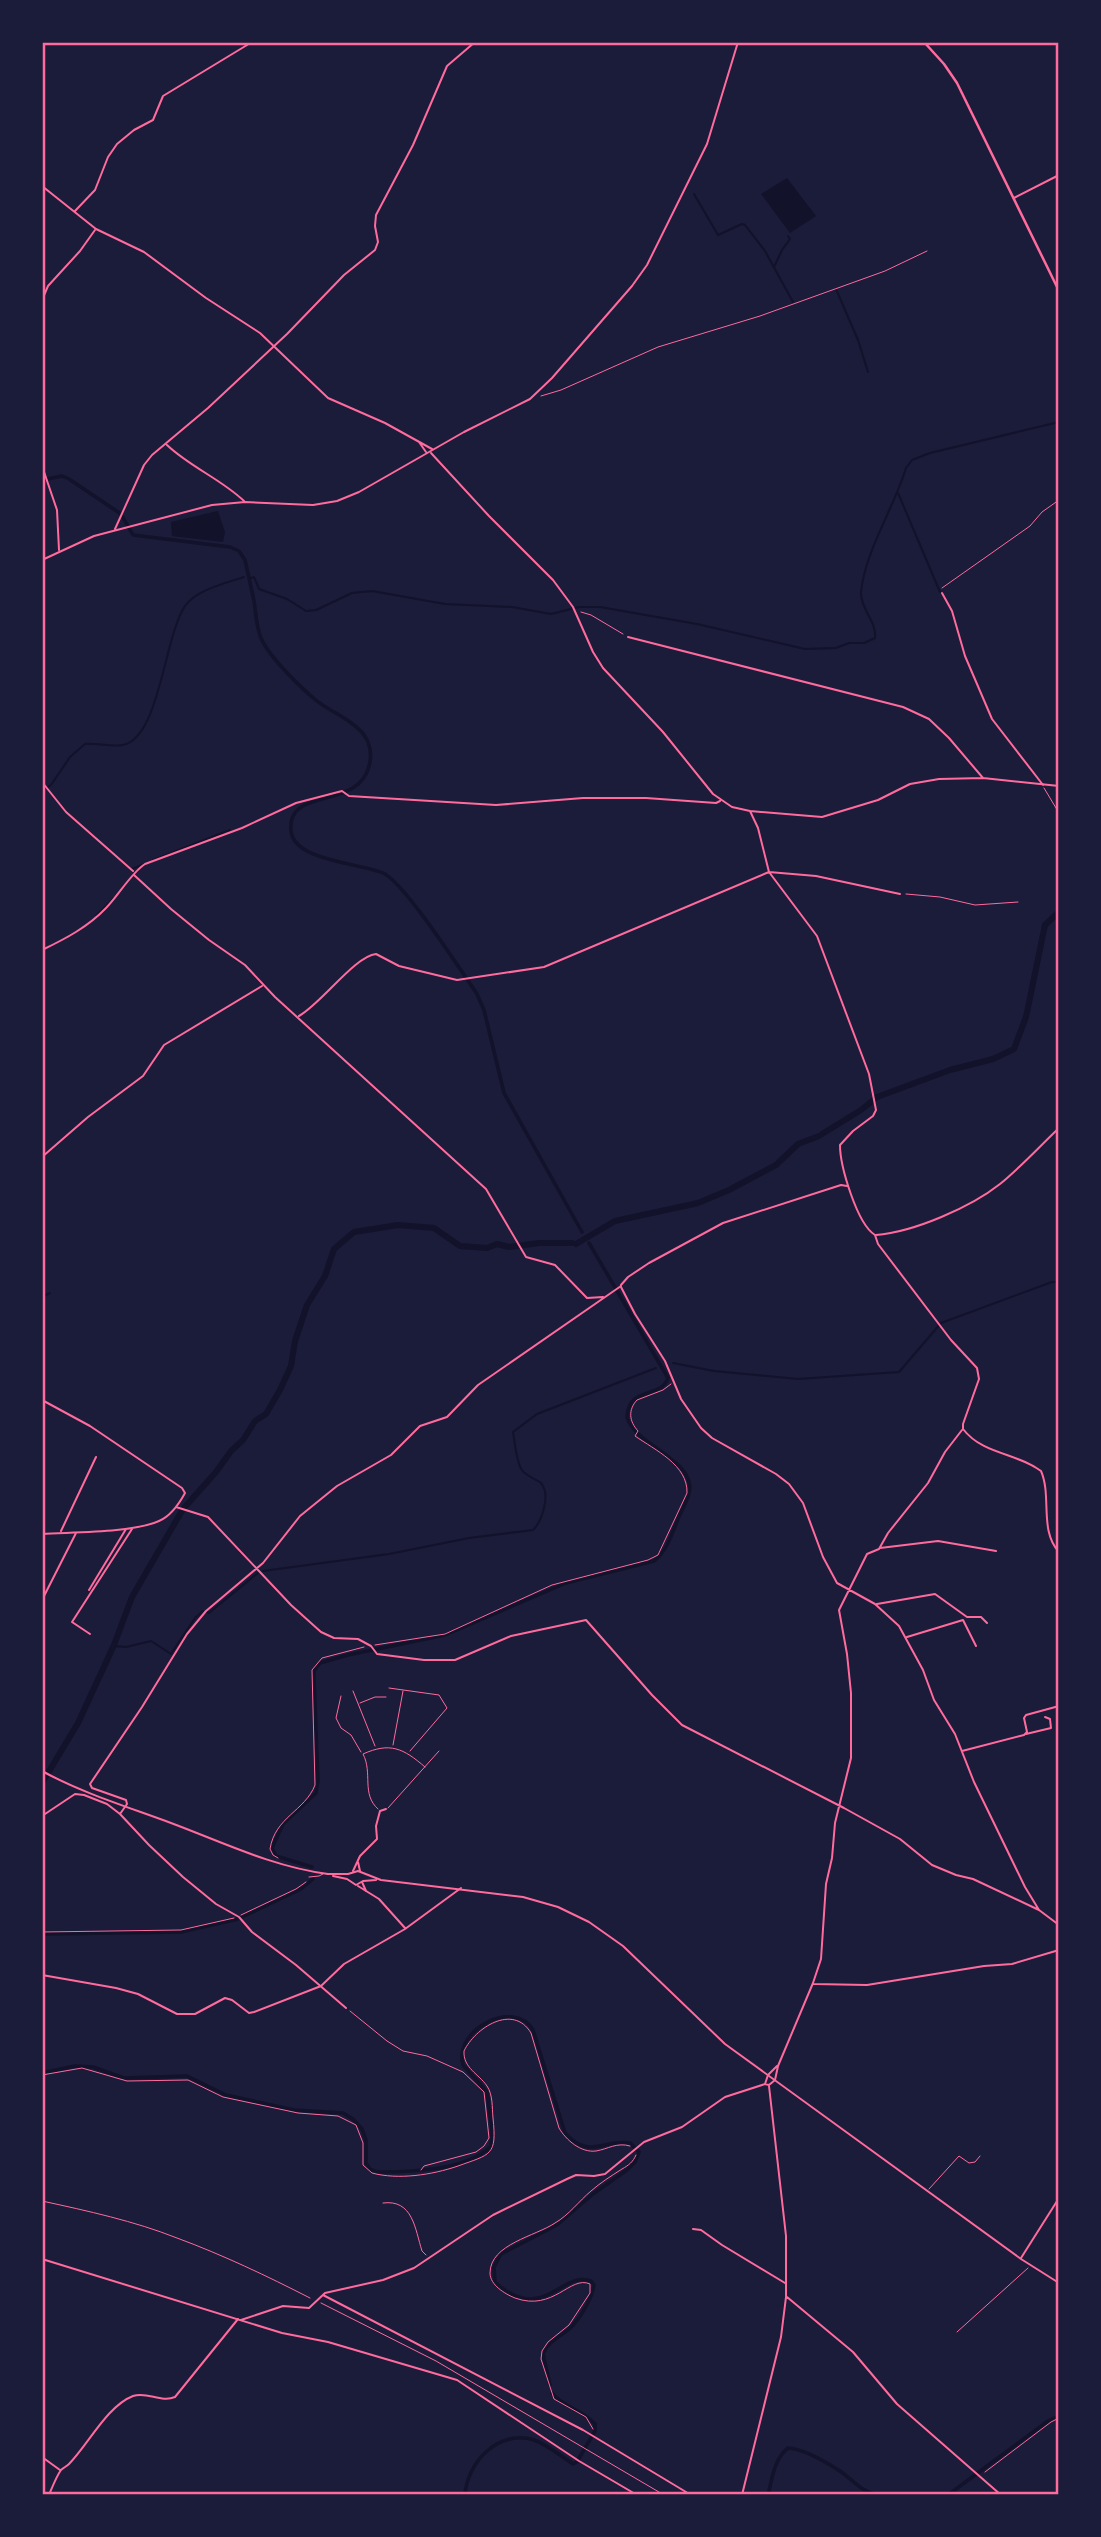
<svg xmlns="http://www.w3.org/2000/svg" width="1101" height="2537" viewBox="0 0 1101 2537" font-family="'PT Sans Narrow',sans-serif">
	<rect width="100%" height="100%" fill="#1b1b3a"/>
	<!-- water -->
	<path fill="#12122b" d="M787,178L816,216L790,233L761,194Z
		M218,511L225,532L223,542L172,536L171,522Z"/>
	<g fill="none" stroke-linecap="round" stroke-linejoin="round">
		<!-- stream -->
		<path stroke="#12122b" stroke-width="2" d="M694,194L718,235L742,224L745,225L765,251L793,302
			M774,267L782,250L790,239L788,236
			M836,289L858,340L868,372
			M898,493L940,592
			M251,578L254,577L259,589L287,599L306,611L316,610L352,593L372,591L445,604L512,607L551,614L579,607H600L697,624L805,649L836,648L849,643H864L875,638C877,622 860,608 861,592C865,551 894,508 906,468L912,460L930,453L1059,422
			M42,791L51,785L70,757L85,744C94,743 116,747 123,745C160,737 164,637 185,606C196,590 226,583 244,577
			M153,860L230,830
			M132,869L144,864
			M96,916L114,898
			M42,1297L50,1293
			M673,1363L714,1371L798,1379L899,1372L941,1323L1052,1282H1059
			M263,1571L389,1554L469,1538L533,1530C542,1521 551,1495 541,1483C535,1478 527,1477 522,1470C516,1462 515,1442 513,1432L537,1414L656,1368
			M207,1612L209,1613L259,1572
			M114,1646L126,1647L151,1641L171,1654L195,1618L203,1611"/>
		<!-- canal -->
		<path stroke="#12122b" stroke-width="3.5" d="M42,480L62,476L69,479L121,514L133,535L230,547L239,551L245,560C248,573 251,587 254,601C256,613 256,626 261,638C269,657 301,688 317,701C331,712 354,721 364,735C371,745 372,755 369,766C358,811 286,786 291,831C294,861 360,863 383,873C404,882 461,971 477,994L484,1010L504,1093L582,1232
			M312,1867L276,1856L272,1848L283,1824L316,1793L318,1781L314,1678V1671L320,1663L348,1655L445,1635L566,1583L654,1561C667,1551 672,1534 678,1519C681,1511 687,1502 689,1493C697,1460 635,1446 627,1417C629,1385 660,1400 668,1378L589,1243
			M42,1934L181,1932L238,1919L301,1889L313,1879
			M42,2073L75,2066L93,2067L124,2078L187,2076L226,2095L294,2110L343,2113L353,2119L362,2129L366,2140V2163L370,2169L377,2172C409,2172 467,2171 491,2146L492,2129L487,2092L463,2065C453,2030 514,1998 533,2030L565,2133C589,2160 603,2139 630,2143L639,2152L635,2162L627,2170L593,2194L557,2225L501,2254L494,2267L495,2282C542,2326 561,2270 591,2281L594,2285C592,2299 579,2321 568,2330C558,2338 548,2342 543,2354L550,2385
			M465,2495C467,2462 499,2429 534,2440C548,2445 561,2456 573,2464L577,2462L595,2431V2424C583,2410 563,2407 552,2393
			M768,2495C772,2479 774,2459 788,2448C804,2449 826,2462 840,2471C853,2480 861,2492 878,2495
			M948,2495L1048,2421L1059,2416"/>
		<!-- river -->
		<path stroke="#12122b" stroke-width="6" d="M822,1134L861,1110L877,1097L950,1070L993,1059L1014,1049L1026,1017L1045,925L1059,912
			M576,1244L615,1221L698,1203L729,1190L776,1165L798,1144L819,1136
			M42,1783L78,1723L114,1645L132,1597L183,1509L216,1472L231,1451L243,1440L255,1421L266,1414L280,1390L291,1366L295,1341L307,1305L325,1276L334,1249L354,1232L398,1225L434,1228L460,1246L487,1248L497,1244L509,1247L539,1243H572"/>
		<!-- path -->
		<path stroke="#ff6b9d" stroke-width="1" d="M541,396L561,390L658,347L760,316L885,271L927,251
			M942,588L1030,526L1042,512L1059,500
			M581,612L591,615L623,634
			M906,894L940,897L975,905L1018,902
			M375,1645L445,1634L552,1585L648,1560L658,1555L687,1493C688,1465 655,1450 635,1436L638,1431C629,1421 628,1410 637,1400L663,1390L671,1384
			M278,1858L273,1855L270,1849C275,1817 305,1811 315,1785L312,1670L322,1658L364,1647
			M241,1915L296,1889L306,1882
			M42,1932L181,1930L234,1918
			M350,2011L387,2041L403,2051L427,2056L463,2072L484,2092L489,2138L484,2146L476,2152L424,2166L421,2170
			M42,2075L82,2068L127,2081L188,2080L223,2097L298,2113L338,2116L356,2125L363,2143V2165L372,2173C398,2180 432,2175 458,2166C491,2154 497,2156 493,2118C492,2107 493,2095 487,2086C479,2074 463,2068 464,2051C475,2028 513,2003 531,2033L559,2128C566,2140 581,2153 596,2151C608,2149 617,2142 630,2146
			M42,2201C88,2211 134,2221 177,2238C223,2255 267,2276 310,2298
			M383,2203C413,2199 415,2229 422,2251L426,2255
			M321,2303L436,2361L664,2495
			M957,2332L1028,2268
			M593,2429L586,2417L554,2399L541,2359L542,2351L548,2342L569,2325L590,2293V2284C570,2275 554,2312 515,2298C505,2294 490,2285 490,2273C490,2244 536,2236 555,2223C569,2215 579,2201 591,2191C600,2183 611,2176 622,2169C629,2165 633,2162 636,2155
			M985,2472L1051,2422L1059,2418"/>
		<!-- service -->
		<path stroke="#ff6b9d" stroke-width="1" d="M1044,788L1059,813
			M389,1688L439,1695L447,1708L410,1751
			M353,1691L375,1746
			M341,1696L336,1718L341,1728L351,1735L361,1752
			M360,1703L375,1697H386
			M393,1745L403,1691
			M388,1808L439,1751
			M378,1809C361,1794 373,1773 363,1754C390,1742 403,1748 425,1767
			M309,1877L319,1876L323,1874
			M929,2189L959,2156L969,2163L975,2162L980,2156"/>
		<!-- minor -->
		<path stroke="#ff6b9d" stroke-width="2" d="M1014,198L1059,175
			M75,211L95,190L108,157L117,144L134,130L153,120L163,96L252,42
			M42,300L48,286L80,251L95,230
			M167,445C190,467 221,479 244,501
			M431,453L489,516L553,580L573,607L593,652L603,668L663,732L713,794L732,807L750,811L758,828L769,872L817,936L869,1074L876,1110L873,1116L853,1131L840,1145C840,1166 857,1224 875,1235L878,1244L951,1340L977,1368L979,1379L963,1424V1429C983,1455 1018,1453 1041,1471C1052,1496 1039,1531 1059,1552
			M42,466L57,510L59,550
			M115,529L144,465L152,455L208,408L287,334L344,275L375,250L378,242L375,226L376,215L413,145L447,66L475,42
			M942,593L952,611L965,656L992,719L1043,785
			M628,637L903,707L929,719L949,738L983,778
			M42,782L66,812L133,871
			M750,811L822,817L878,800L910,784L939,779L983,778L1059,786
			M134,875L171,909L209,940L245,965L275,997L486,1189L526,1257L555,1265L587,1298L603,1297
			M42,950C65,939 88,927 106,908C118,896 132,872 145,864L242,828L296,803L342,791L349,796L496,805L583,798H646L716,803L720,801
			M299,1016C321,1004 355,956 376,954L399,966L457,980L544,967L769,872L816,876L900,894
			M42,1157L88,1117L143,1076L164,1045L262,986
			M876,1235C914,1232 971,1207 1000,1184C1021,1167 1040,1146 1059,1128
			M621,1285L628,1277L649,1263L723,1223L841,1185L847,1186
			M621,1287L635,1314L665,1361L681,1399L701,1428L712,1438L776,1474L789,1484L803,1503L823,1557L837,1583L875,1604L899,1626L923,1670L934,1700L955,1734L974,1782L1025,1887L1039,1910L1059,1925
			M42,1400L90,1426L182,1488L185,1493C179,1504 171,1516 159,1521C132,1533 73,1532 42,1534
			M176,1507L208,1517L291,1605L321,1632L334,1638L358,1639L371,1646L377,1654L424,1660H455L511,1636L586,1620L652,1695L682,1725L844,1808L900,1839L932,1865L956,1875L973,1879L1039,1910
			M61,1531L96,1457
			M880,1548L938,1541L996,1551
			M89,1590L126,1529
			M42,1600L76,1533
			M877,1604L935,1594L967,1617H981L987,1623
			M90,1634L72,1622L132,1529
			M907,1637L963,1620L976,1646
			M1026,1734L1051,1728L1050,1719L1045,1717
			M962,1751L1024,1735L1027,1732L1024,1718L1026,1715L1059,1706
			M120,1814L127,1804L126,1800L92,1788L90,1784L142,1707L187,1634L206,1611L263,1563L300,1516L337,1486L391,1455L420,1426L447,1417L478,1385L621,1286
			M42,1816L75,1794L84,1795L107,1804L120,1814L149,1845L183,1877L216,1904L239,1917L252,1932L296,1965L346,2008
			M358,1862L360,1871
			M353,1871L360,1856L377,1839L376,1826L380,1811L386,1809
			M362,1882L366,1891
			M358,1886L379,1899L405,1928
			M42,1975L116,1988L138,1994L177,2014H195L225,1998L232,2000L249,2013L254,2012L321,1986L344,1964L405,1929L461,1888
			M814,1984L867,1985L984,1966L1012,1964L1059,1950
			M765,2084L768,2075L777,2066
			M693,2229L701,2230L722,2245L785,2283
			M1021,2258L1059,2198
			M323,2295L583,2430L691,2495
			M787,2297L853,2352L897,2404L1001,2495
			M241,2320L283,2306L309,2308L325,2293L383,2280L414,2268L493,2215L567,2179L576,2175L594,2176L605,2174L644,2142L682,2127L725,2097L765,2084L769,2085L775,2080L778,2066L813,1983L821,1959L826,1884L832,1858L835,1823L851,1758V1693L847,1654L839,1610L867,1554L879,1549L888,1533L928,1483L945,1452L962,1430
			M42,2457L60,2470
			M49,2495C52,2488 56,2477 61,2470C63,2468 67,2466 69,2464C88,2445 107,2406 133,2396C147,2391 161,2403 175,2397L238,2319
			M742,2495L781,2337L786,2297V2236L769,2086"/>
		<!-- tertiary -->
		<path stroke="#ff6b9d" stroke-width="2" d="M42,186L96,229L144,252L206,298L260,333L328,398L385,423L432,449
			M419,442L426,452
			M42,560L94,536L212,505L245,502L313,505L337,501L359,492L464,432L530,399L552,378L632,286L647,265L707,144L738,42
			M42,2259L282,2333L328,2342L457,2380L579,2461L637,2495"/>
		<!-- secondary -->
		<path stroke="#ff6b9d" stroke-width="2" d="M42,1771C82,1793 128,1807 171,1823C222,1842 273,1867 328,1874
			M327,1874H348L358,1871L381,1880L523,1897L558,1907L589,1922L623,1946L725,2044L1021,2259L1059,2283
			M333,1876L347,1879L356,1885L363,1881L376,1880"/>
		<!-- primary -->
		<path stroke="#ff6b9d" stroke-width="2.5" d="M924,42L944,64L957,83L1059,291"/>
	</g>
	<!-- border -->
	<rect width="1101" height="2537" fill="none" stroke="#1b1b3a" stroke-width="88"/>
	<rect x="44" y="44" width="1013" height="2449" fill="none" stroke="#ff6b9d" stroke-width="2.5"/>
</svg>
